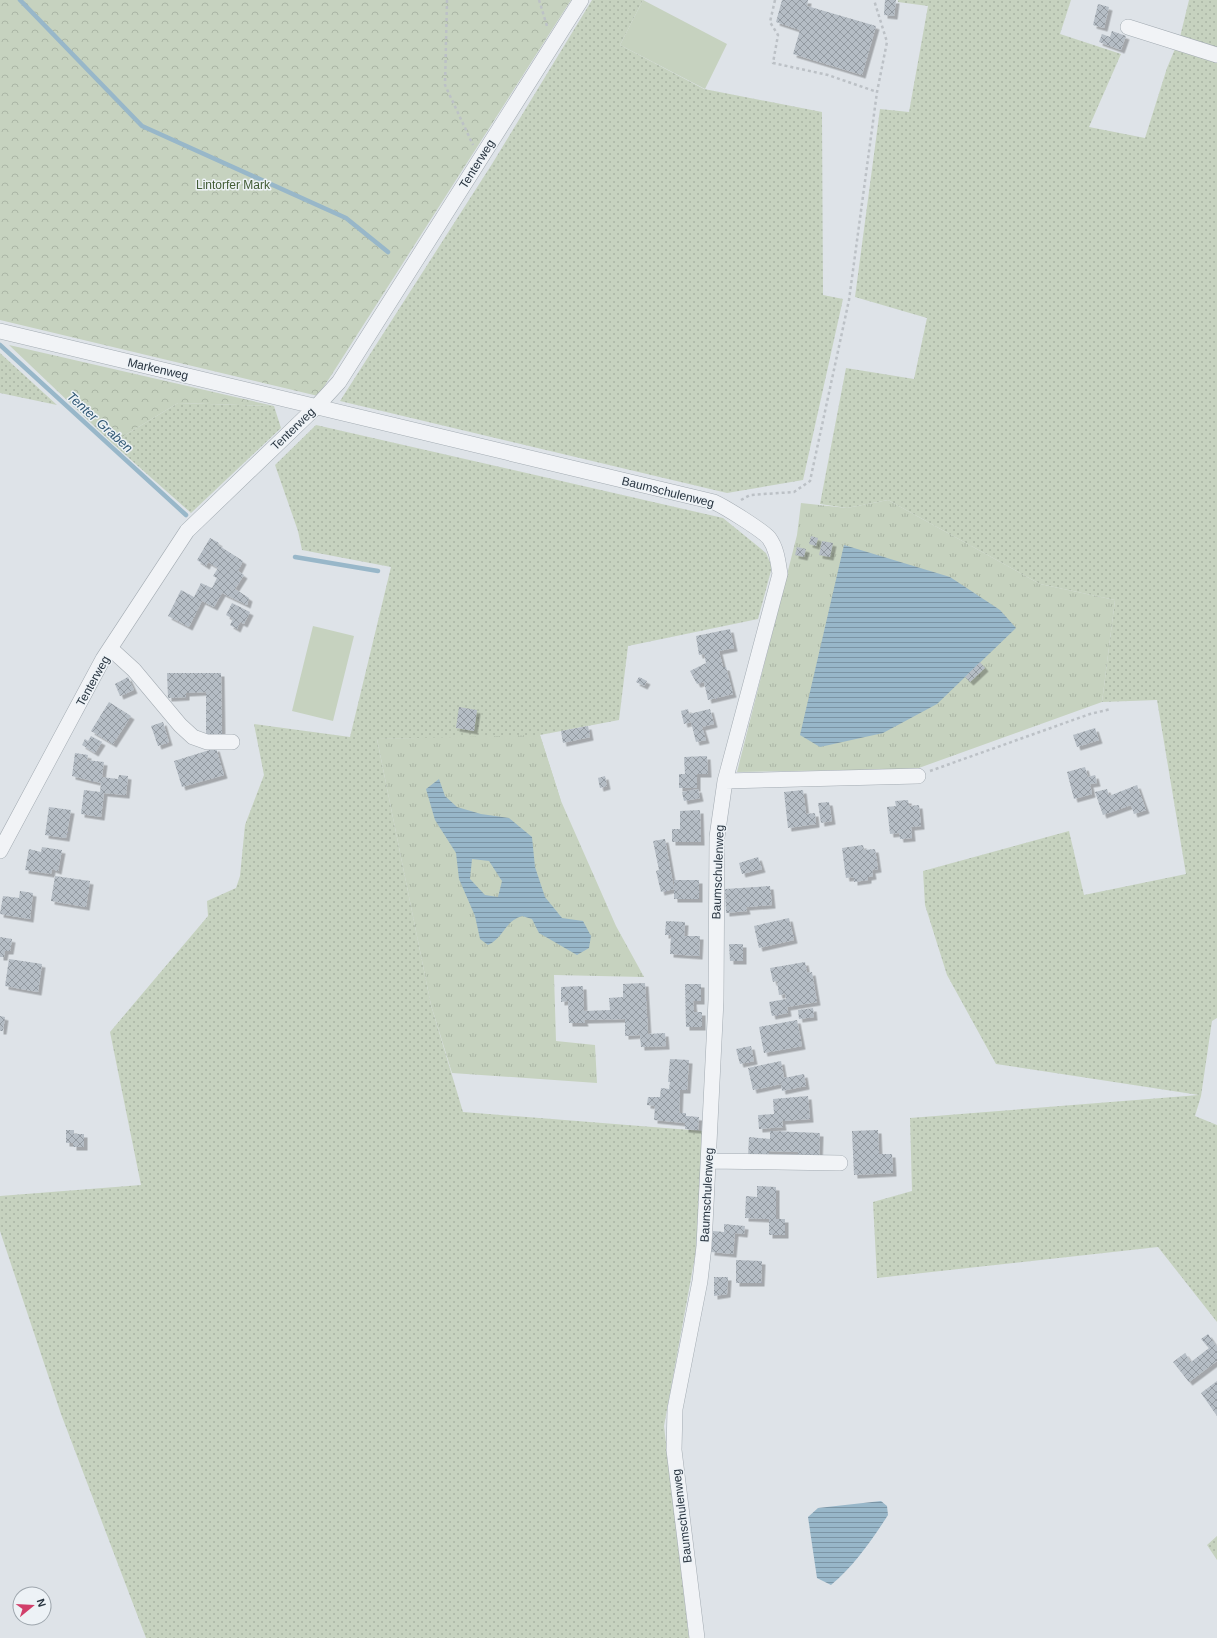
<svg xmlns="http://www.w3.org/2000/svg" width="1217" height="1638" viewBox="0 0 1217 1638" font-family="Helvetica,sans-serif">
	<defs>
		<pattern id="grass-dots" width="8" height="8" patternUnits="userSpaceOnUse"><rect width="8" height="8" fill="#c6d2bf"/><path d="M2 2h.1M6 6h.1" fill="none" stroke="#aab5a5" stroke-width="1.8" stroke-linecap="round"/></pattern>
		<pattern id="forest-crowns" width="20" height="18" patternUnits="userSpaceOnUse"><rect width="20" height="18" fill="#c6d2bf"/><path d="M2 6a3 3 0 1 1 6 0M12 15a3 3 0 1 1 6 0" fill="none" stroke="#aab5a5"/></pattern>
		<pattern id="park-tufts" width="24" height="20" patternUnits="userSpaceOnUse"><rect width="24" height="20" fill="#c6d2bf"/><path d="M3 7l-1-3M5 7V3M7 7l1-3M15 17l-1-3M17 17v-4M19 17l1-3" fill="none" stroke="#aab5a5"/></pattern>
		<pattern id="water-rules" width="6" height="5" patternUnits="userSpaceOnUse"><rect width="6" height="5" fill="#98b7c9"/><path d="M0 2.5h6" fill="none" stroke="#7c95a5"/></pattern>
		<pattern id="building-cross-hatch" width="8" height="8" patternUnits="userSpaceOnUse"><rect width="8" height="8" fill="#b5bdc5"/><path d="M0 0l8 8M0 8l8-8" fill="none" stroke="#939aa1"/></pattern>
		<filter id="shadow"><feDropShadow dx="3.5" dy="3.5" stdDeviation="0" flood-color="#0004"/></filter>
	</defs>
	<rect width="100%" height="100%" fill="#dee3e8"/>
	<!-- grass -->
	<path fill="url(#grass-dots)" d="M592,0H643L620,45L704,89L822,112L823,295L843,299L803,480L727,493L340,401L492,164Z
		M898,0H1071L1060,34L1121,54L1089,127L1145,138L1167,68L1180,37L1189,0H1217V1018L1212,1021L1201,1096L1195,1116L1217,1125V1322L1158,1247L877,1278L873,1202L912,1191L910,1118L1199,1095L996,1064L947,975L925,905L923,871L1069,831L1084,895L1186,874L1157,700L1102,702L1115,600L1040,584L888,500L847,508L820,504L846,368L914,379L927,318L855,297L880,109L909,112L928,6L898,2Z
		M0,353L57,405L0,393Z
		M178,403L274,406L281,428L191,513L112,443Z
		M316,425L723,518L766,553L772,567L758,619L628,646L619,720L540,735L561,801L461,738L377,739L431,1005L463,1112L703,1131L696,1251L664,1426L689,1638H146L61,1414L0,1231V1196L141,1185L110,1032L208,916L207,901L236,888L240,876L245,825L264,775L254,724L350,737L391,567L302,550L298,531L275,465Z
		M1217,1536V1560L1207,1545Z"/>
	<!-- forest -->
	<path fill="url(#forest-crowns)" d="M0,0H571L318,396L0,320Z
		M9,345L274,406L178,403L112,443Z"/>
	<!-- park -->
	<path fill="url(#park-tufts)" d="M888,500L1040,584L1115,600L1102,702L916,769L737,772L797,535L801,503L847,508Z
		M540,735L561,801L616,926L644,977L554,975L556,1041L595,1045L597,1083L452,1073L431,1005L377,739Z"/>
	<!-- garden -->
	<path fill="#c6d2bf" d="M643,0L727,44L705,89L620,45Z
		M313,626L354,636L333,721L292,711Z"/>
	<!-- water -->
	<path fill="url(#water-rules)" fill-rule="evenodd" d="M844,545L950,577L1000,610L1016,628L937,704L883,733L820,747L800,735Z
		M439,779L445,796L457,807L481,814L509,818L532,837L535,867L545,897L562,918L583,921L591,936L589,948L577,955L539,933L532,919L522,916C504,922 505,936 488,945L480,939L475,916L459,879L456,853L435,820L426,789ZM472,859L489,861L502,881L498,897L485,895L470,879Z
		M881,1501L887,1506L888,1515C872,1540 854,1566 831,1585L817,1578L808,1517L818,1508Z"/>
	<g fill="none" stroke-linecap="round" stroke-linejoin="round">
		<!-- stream -->
		<path stroke="#98b7c9" stroke-width="4.5" d="M20,0L142,126L346,218L388,252
			M0,345L186,515
			M295,557L378,571"/>
	</g>
	<!-- building -->
	<path fill="url(#building-cross-hatch)" filter="url(#shadow)" d="M782,0H808L807,6L876,26L862,75L793,54L800,30L776,22Z
		M885,0H896L894,16L884,15Z
		M1098,4L1109,7L1104,28L1093,25Z
		M1112,31L1126,36L1121,50L1099,42L1102,34L1110,37Z
		M811,536L818,538L816,546L809,544Z
		M210,538L219,543L218,545L243,561L238,571L244,575L235,589L249,598L247,605L222,593L214,607L202,601L189,627L168,616L181,590L194,597L201,583L212,588L217,578L213,576L218,568L208,562L206,566L197,560Z
		M822,541L833,543L830,557L819,555Z
		M797,547L806,549L804,557L795,555Z
		M232,603L250,612L244,624L240,622L237,629L230,625L233,619L226,615Z
		M730,629L734,648L719,651L723,667H726L733,694L708,700L704,682L697,684L690,671L706,663L704,654L699,655L696,636Z
		M980,662L985,668L970,682L965,677Z
		M167,673H221L222,739H206V692L186,693V697L168,698Z
		M128,677L134,690L120,696L115,684Z
		M639,677L647,681L644,686L636,682Z
		M109,702L131,716L113,744L91,731Z
		M459,707L477,710L474,731L456,728Z
		M688,709L689,714L710,709L714,724L702,727L706,740L696,742L691,722L684,724L681,711Z
		M163,722L169,742L158,746L151,726Z
		M588,726L590,737L563,743L561,731Z
		M1095,728L1099,740L1077,747L1073,735Z
		M91,736L102,742L95,753L82,745L85,739L88,741Z
		M216,748L224,775L182,787L174,761Z
		M75,753L88,755L87,760L104,762L102,777L118,779L119,775L128,776L126,795L104,793L101,817L81,814L84,790L100,792L101,783L72,776Z
		M707,756L708,774H697V788H679V774H685L684,757Z
		M1085,767L1088,777L1095,775L1097,783L1090,784L1092,794L1074,799L1067,772Z
		M605,776L607,786L600,788L598,778Z
		M1137,785L1146,810L1134,814L1131,805L1103,815L1095,792L1107,789L1109,796Z
		M698,789L700,798L684,801L682,792Z
		M803,790L806,814L815,813L816,824L788,828L784,792Z
		M908,800L909,806L919,805L921,826L911,827L912,838L900,839L899,833L890,834L887,807L896,806L895,801Z
		M829,802L832,821L821,823L818,803Z
		M49,807L71,810L66,838L45,835Z
		M700,810L701,842H672V829H680V811Z
		M665,839L674,889V880H699V899H674V889L661,892L656,871L659,870L653,841Z
		M863,845L864,850L875,849L878,869L872,870L873,876L868,877V880L854,882V877L846,878L842,848Z
		M42,847L62,850L58,871L52,869L51,874L25,870L29,849L41,852Z
		M758,857L762,869L742,874L739,863Z
		M55,876L90,881L86,907L51,901Z
		M770,886L772,905L746,907L747,911L726,913L725,889Z
		M20,891L33,893L30,919L0,914L3,896L19,898Z
		M789,918L794,940L759,948L754,926Z
		M666,921L685,922L684,936H700L699,956L670,954L671,935H665Z
		M0,937L12,939L10,951H5L4,957H0Z
		M729,944H743V961H730Z
		M9,959L42,964L38,992L5,986Z
		M805,962L807,973L812,972L817,1002L787,1007L788,1013L772,1016L769,1002L786,999L785,994L779,995L777,981L773,982L770,968Z
		M645,983L648,1034L665,1033L666,1046L641,1047L640,1035L625,1036V1019L584,1020L585,1023H569L568,1001L561,1002V987L583,986L584,1011L610,1010L609,998L623,997V984Z
		M685,984H701V1001H693L694,1012H702V1027H686Z
		M813,1008L814,1017L799,1019L798,1010Z
		M0,1016L5,1017L3,1031H0Z
		M797,1020L802,1046L764,1053L759,1027Z
		M751,1046L754,1061L740,1064L736,1049Z
		M670,1059L689,1060L687,1090H680L679,1113H686V1116L699,1117L698,1130L685,1129V1123L654,1120L655,1106L647,1105L648,1097H660L661,1088L669,1089L670,1082H668Z
		M781,1061L784,1078L804,1074L806,1086L782,1091L781,1084L753,1090L748,1068Z
		M808,1096L810,1119L782,1121L783,1127L759,1129L758,1115L774,1114L773,1099Z
		M66,1130H74V1134H84V1147H73V1143H66Z
		M878,1130L879,1154H892L893,1173L854,1175L852,1131Z
		M770,1131L820,1133L819,1160L798,1159V1152L769,1151V1158L748,1157L749,1137L770,1139Z
		M757,1186L776,1187V1219H785V1235H769V1219L745,1218L746,1196L757,1197Z
		M724,1224L745,1226L744,1234L735,1233L733,1254L711,1252L713,1231L724,1232Z
		M736,1260L762,1261L761,1283H736Z
		M714,1277H728L727,1294L714,1296Z
		M1208,1334L1217,1347V1361L1189,1382L1173,1362L1185,1353L1191,1362L1209,1348L1201,1339Z
		M1217,1381V1416L1201,1393Z"/>
	<g fill="none" stroke-linecap="round" stroke-linejoin="round">
		<!-- minor casing -->
		<g stroke="#a3abb2" stroke-width="16">
			<path id="minor" d="M1128,27L1217,55
				M0,331L714,502C725,507 762,530 769,538C777,549 778,562 780,574L725,781L717,837L716,1000L704,1246L700,1281L675,1409L674,1450L697,1638
				M111,649L134,670L180,725L193,737L207,742H232
				M725,781L918,776
				M0,851L103,659L187,531L316,407L339,382L581,0
				M708,1161L840,1163"/>
		</g>
		<!-- path -->
		<path stroke="#bcc1c6" stroke-width="2.5" stroke-dasharray="3 3" stroke-linecap="butt" d="M447,0L445,85L473,145
			M539,0L547,26
			M775,0L770,22L778,35L773,63L828,75L877,92
			M741,500L750,495L794,492L810,481L849,300L877,92L887,42L874,0
			M930,771L1090,714L1111,709"/>
		<!-- minor -->
		<use href="#minor" stroke="#f1f3f6" stroke-width="15"/>
	</g>
	<g text-anchor="middle" dominant-baseline="central" stroke-width="3" stroke-linejoin="round" paint-order="stroke">
		<!-- street labels -->
		<g font-size="12" fill="#27333f" stroke="#edf2f6">
			<text transform="translate(477 164) rotate(-58)">Tenterweg</text>
			<text transform="translate(158 369) rotate(13)">Markenweg</text>
			<text transform="translate(293 429) rotate(-44)">Tenterweg</text>
			<text transform="translate(668 492) rotate(14)">Baumschulenweg</text>
			<text transform="translate(93 681) rotate(-61)">Tenterweg</text>
			<text transform="translate(718 872) rotate(-88)">Baumschulenweg</text>
			<text transform="translate(707 1195) rotate(-87)">Baumschulenweg</text>
			<text transform="translate(682 1516) rotate(-97)">Baumschulenweg</text>
		</g>
		<!-- park labels -->
		<g font-size="12" fill="#415b34" stroke="#edf2f6">
			<text x="233" y="185">Lintorfer Mark</text>
		</g>
		<!-- water labels -->
		<g font-size="13" font-style="italic" fill="#305874" stroke="#edf2f6">
			<text transform="translate(100 422) rotate(42)">Tenter Graben</text>
		</g>
	</g>
	<!-- north arrow -->
	<g transform="translate(32 1606) rotate(72)"><circle r="19" fill="#edf2f6" stroke="#9ea6ad"/>
	<path d="M0-3L7 15L0 10L-7 15Z" fill="#d13f6a"/>
	<text y="-6" font-size="11" font-weight="bold" text-anchor="middle" fill="#27333f">N</text>
	</g>
</svg>
